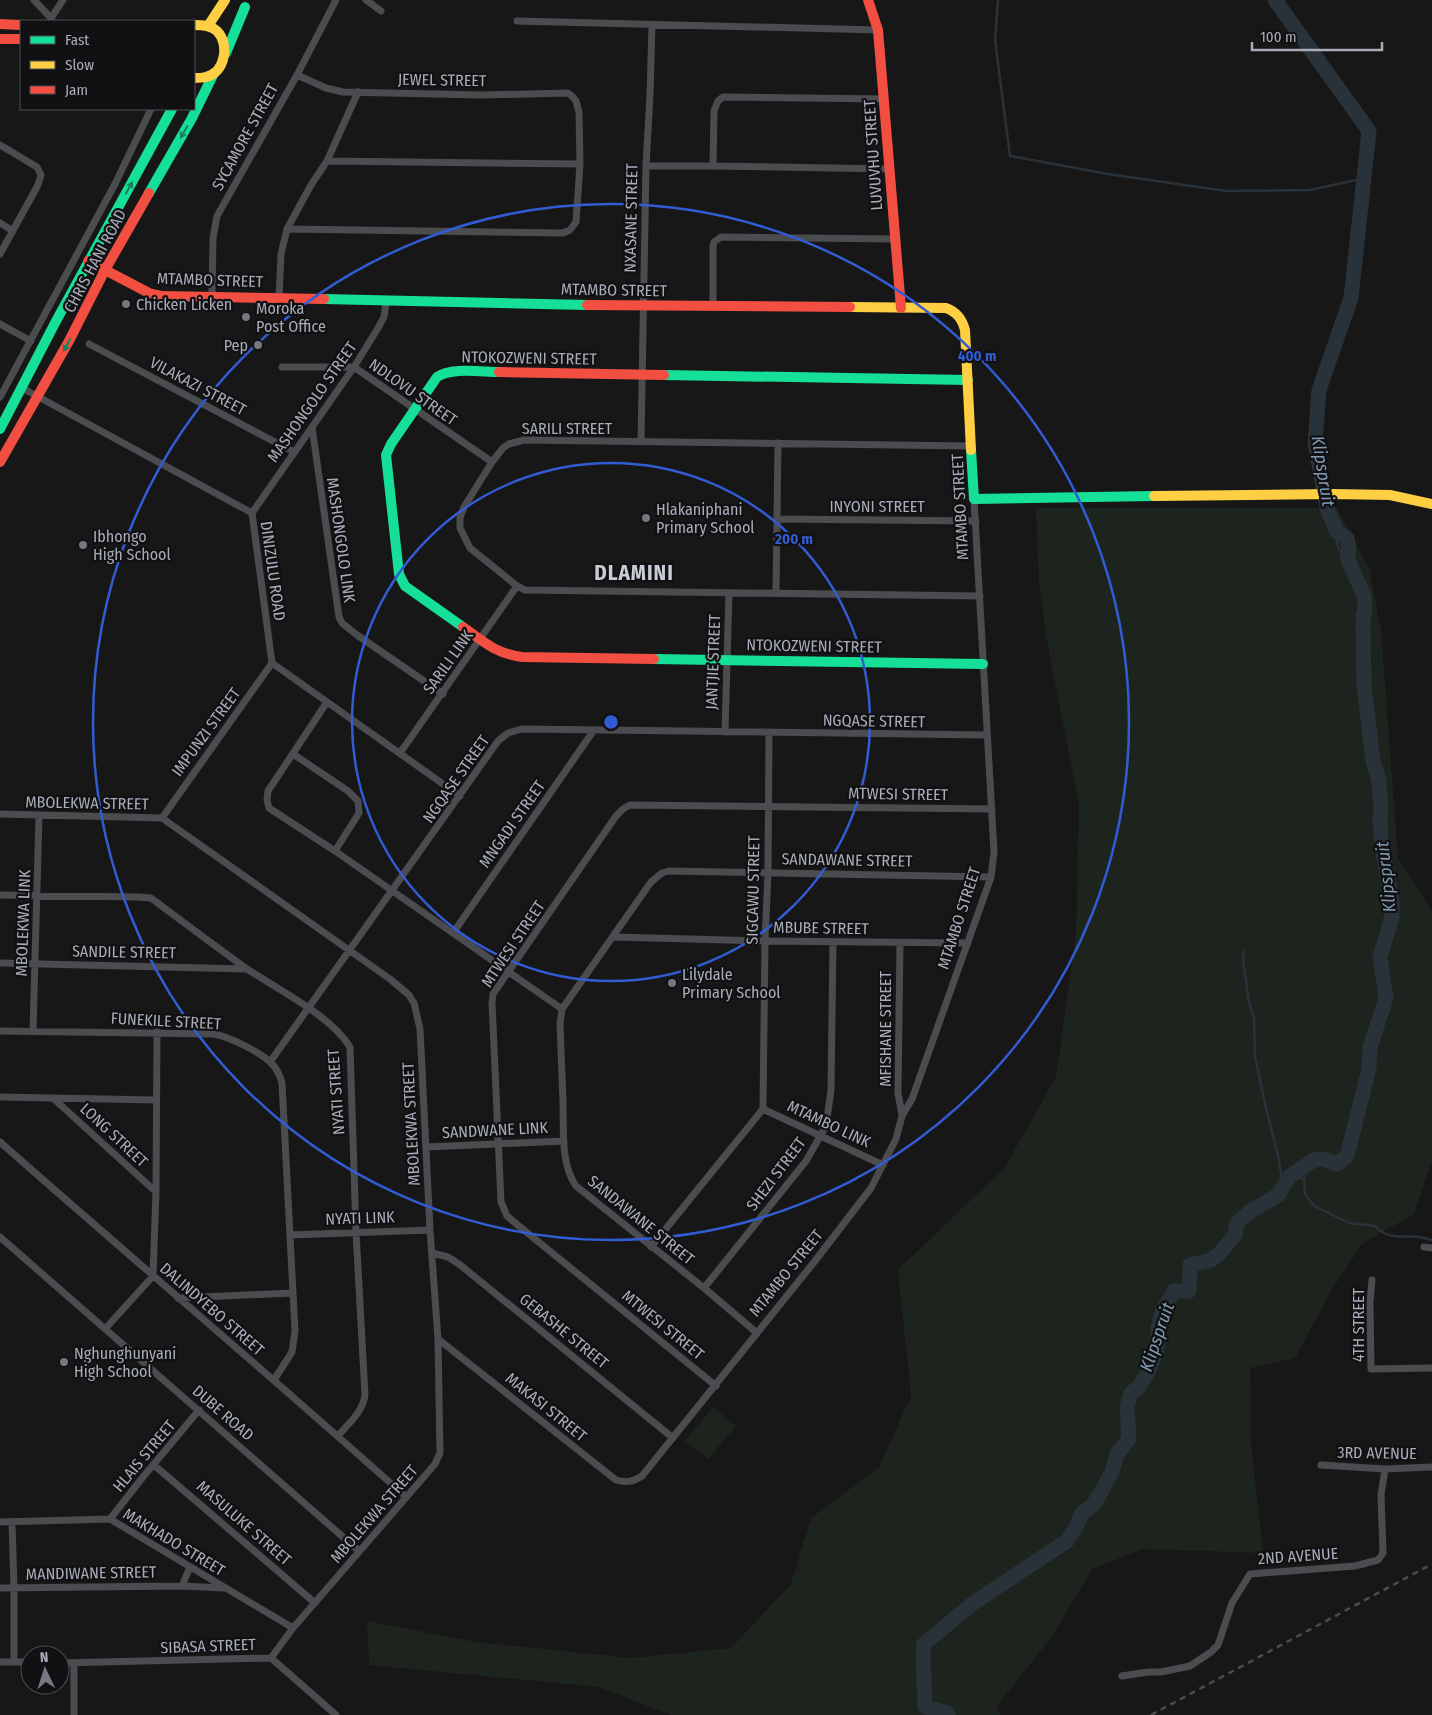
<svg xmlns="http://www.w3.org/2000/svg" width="1432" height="1715" viewBox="0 0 1432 1715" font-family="'Fira Sans Condensed',sans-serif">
	<rect width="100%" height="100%" fill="#171717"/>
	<!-- green -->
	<path fill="#1d241e" d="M1036,508H1337L1369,568L1381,630L1398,858L1432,911V1161L1414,1214L1363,1243L1331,1291L1295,1358L1250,1368L1251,1443L1263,1553L1143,1549L1092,1569L1051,1638L997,1706L1000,1715H671L598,1687L369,1665L367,1621L476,1642L631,1658L731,1648L791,1584L811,1518L879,1467L911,1396L898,1270L1005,1167L1056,1077L1076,934L1079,806L1046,635L1039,582Z
		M713,1407L736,1426L708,1459L685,1441Z"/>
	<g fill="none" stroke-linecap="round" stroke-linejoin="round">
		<!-- stream -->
		<path stroke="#2a3239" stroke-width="2.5" d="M998,0L995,40L1010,156L1108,174L1226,191L1310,190L1365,178
			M1337,530C1334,544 1339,552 1349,561
			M1363,628L1357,616L1363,593
			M1244,951L1243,960L1249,1002L1254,1019L1255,1057L1266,1108L1278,1155L1283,1185
			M1290,1176L1304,1178L1305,1193L1309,1200L1316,1207L1349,1223L1375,1226C1389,1241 1403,1235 1420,1237C1424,1238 1428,1239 1432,1240"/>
		<!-- river -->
		<path stroke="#2a3239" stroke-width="15" d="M948,1715L947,1713C939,1709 932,1711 925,1706L923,1654L924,1644L972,1604L1067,1541L1077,1525L1081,1514L1093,1505L1100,1494L1112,1472L1117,1454L1129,1439L1127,1407L1131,1393L1139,1387L1149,1370L1157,1350L1158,1328L1162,1312L1174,1291H1189L1190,1265L1211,1260L1219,1254L1235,1235L1237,1223L1251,1211L1278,1195L1290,1176L1314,1160L1324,1159L1337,1164L1347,1156L1369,1069L1370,1047L1386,998L1380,957L1392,917V901L1382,847L1380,821L1381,808L1379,781L1373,761L1364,686L1363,621L1365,609L1364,596L1347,557L1349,549L1347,538L1337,532L1327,508L1315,443L1319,390L1351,298L1369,131L1275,0"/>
		<!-- street -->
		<path stroke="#4b4c50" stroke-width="7" d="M34,0L51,18L52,21
			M366,0L381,11
			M51,18L63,0
			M517,21L878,30
			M0,145L37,167L41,175L38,185L0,254
			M327,161L580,164
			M646,166H713L889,169
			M713,166L714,111L718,101L723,97L884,99
			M0,223L13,231
			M287,229L563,233L570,230L576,222L580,164L579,112L576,101L572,96L568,93L481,95L343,92L326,88L297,75
			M212,297L213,238L217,216L297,75L336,0
			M279,298L281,254L287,229L311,185L327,161L358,92
			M713,307V246L714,242L721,237L894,239
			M0,324L31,341
			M89,344L294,452
			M282,367H354L492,462
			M22,388L252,513L272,663L460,796
			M0,397L115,184L151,109
			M312,427L339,617L342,623L357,635L443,694
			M641,441L646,166L650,95L652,25
			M972,446L524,440L509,444L503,448L492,462L464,507L460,518V528L470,548L517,586L525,590L980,596
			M252,513L354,367L378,328L384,317L386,302
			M778,519L976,521
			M776,593L778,443
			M327,702L268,791L267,800L269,808L335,851L562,1009
			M725,732L729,593
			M400,753L517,586
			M293,754L348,791L358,801L359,813L335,851
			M0,814L162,818L390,979L409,995L414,1003L420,1029L430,1230L438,1339L440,1453L435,1464L293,1628L271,1658
			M162,818L272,663
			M0,895L139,897L151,898C183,922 215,946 247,969C279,990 331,1016 350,1047L356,1232L365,1395C363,1412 348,1424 338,1436
			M453,933L594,730
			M614,937L765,941L968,943
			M900,943L898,1093L902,1115
			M0,963L247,969
			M0,1031L213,1034C228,1036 263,1053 273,1065C278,1070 280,1076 282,1083L295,1331L292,1352L274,1380
			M33,1031L39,816
			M270,1062L498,741L508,733L522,729L987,735
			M0,1097L156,1100
			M54,1099L156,1192
			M763,1109L883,1165
			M0,1142C135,1261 272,1377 406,1497
			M427,1147L564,1141
			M290,1235L430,1230
			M0,1237L359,1551
			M651,1247L763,1109L765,941L768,873L769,733
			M1424,1247L1432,1248
			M432,1253L448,1257L459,1264L673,1438
			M1372,1280L1370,1302L1371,1369L1432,1368
			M704,1288L806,1161L826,1126L831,1090L833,942
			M178,1298L293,1293
			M105,1329L153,1276L156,1192L157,1032
			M757,1333L704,1288L576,1186C560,1163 564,1128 563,1102C562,1076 561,1050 560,1024L562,1009L651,882L662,873L669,871L991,877
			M438,1339L616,1480C626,1483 633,1482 642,1476L815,1261L871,1188L896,1139L902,1116L912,1099L991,877L994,852L974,499
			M716,1386L514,1222L507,1216L501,1202L492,1003L493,994L616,816L623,809L630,805L992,809
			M154,1465L315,1603
			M1321,1465L1385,1469L1432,1467
			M110,1519L143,1477L199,1410
			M0,1522L110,1519L293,1628
			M12,1522L14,1588V1662
			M182,1586L190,1567
			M0,1588L182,1586L223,1588
			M0,1662H30
			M60,1663L271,1658L336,1715
			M1122,1676L1148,1672H1161L1190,1666L1211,1652L1218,1645L1232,1603L1250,1574L1355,1566L1378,1560L1383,1553L1381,1495L1385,1469
			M74,1715V1663"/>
		<!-- fast -->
		<path stroke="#16e098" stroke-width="10" d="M226,53L245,7
			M149,193L192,118L214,73
			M324,299L587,305
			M664,375L968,380
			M0,429L55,323L172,109
			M971,450L974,499L1154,496
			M463,627L405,586L399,574L386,455L391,444L437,377C451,367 482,372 499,372
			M654,659L983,664"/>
		<!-- slow -->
		<path stroke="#ffcf43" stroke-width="10" d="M194,25C202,25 210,25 217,31C230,44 225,73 206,77C202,78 198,78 194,78
			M208,26L225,0
			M850,307L946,308C957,312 962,319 965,330L971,450
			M1154,496L1332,494L1390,495L1432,504"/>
		<!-- jam -->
		<path stroke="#f24e42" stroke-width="10" d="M868,0L878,30L901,308
			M0,24L21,25
			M0,39H21
			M88,261L149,293L162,296L324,299
			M587,305L850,307
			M499,372L664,375
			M0,462L69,341L105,270L149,193
			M463,627C483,641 496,654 522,657L654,659"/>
		<!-- rail -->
		<path stroke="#4b4c4f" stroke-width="2.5" stroke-dasharray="6 5" stroke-linecap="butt" d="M1151,1715L1432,1564"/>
	</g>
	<!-- one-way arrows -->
	<defs><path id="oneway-solid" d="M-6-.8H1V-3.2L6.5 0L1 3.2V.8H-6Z" transform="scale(1.25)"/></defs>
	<g fill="#14835c">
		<use href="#oneway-solid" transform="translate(184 132) rotate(120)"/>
		<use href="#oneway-solid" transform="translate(129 188) rotate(-61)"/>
		<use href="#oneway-solid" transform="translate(67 345) rotate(119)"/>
	</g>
	<!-- distance rings -->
	<g fill="none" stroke="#325cd3" stroke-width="2.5">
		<circle cx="611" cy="722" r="259"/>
		<circle cx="611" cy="722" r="518"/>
	</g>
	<!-- markers -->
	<g fill="#757880" stroke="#111113" stroke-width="2">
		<circle cx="126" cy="304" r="5"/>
		<circle cx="246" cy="317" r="5"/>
		<circle cx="258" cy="345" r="5"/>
		<circle cx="646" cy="518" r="5"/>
		<circle cx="83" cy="545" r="5"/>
		<circle cx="672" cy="983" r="5"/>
		<circle cx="64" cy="1362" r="5"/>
	</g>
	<g text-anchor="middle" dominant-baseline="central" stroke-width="4.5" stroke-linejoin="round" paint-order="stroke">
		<!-- street labels -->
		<g font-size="16" fill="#a8adb8" stroke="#111113">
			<text transform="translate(442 80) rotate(1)">JEWEL STREET</text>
			<text transform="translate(245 137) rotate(-61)">SYCAMORE STREET</text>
			<text transform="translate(873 155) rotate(-94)">LUVUVHU STREET</text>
			<text transform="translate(631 218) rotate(-89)">NXASANE STREET</text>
			<text transform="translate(95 261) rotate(-62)">CHRIS HANI ROAD</text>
			<text transform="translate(210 280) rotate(2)">MTAMBO STREET</text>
			<text transform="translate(614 290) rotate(1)">MTAMBO STREET</text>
			<text transform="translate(529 358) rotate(1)">NTOKOZWENI STREET</text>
			<text transform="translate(198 386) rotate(28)">VILAKAZI STREET</text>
			<text transform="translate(413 392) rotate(35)">NDLOVU STREET</text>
			<text transform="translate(312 402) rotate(-55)">MASHONGOLO STREET</text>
			<text x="567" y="428">SARILI STREET</text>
			<text x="877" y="506">INYONI STREET</text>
			<text transform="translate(960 507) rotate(-93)">MTAMBO STREET</text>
			<text transform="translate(341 540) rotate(82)">MASHONGOLO LINK</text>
			<text transform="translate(273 571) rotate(82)">DINIZULU ROAD</text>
			<text transform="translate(814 646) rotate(1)">NTOKOZWENI STREET</text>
			<text transform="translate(448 662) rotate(-55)">SARILI LINK</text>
			<text transform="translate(713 662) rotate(-88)">JANTJIE STREET</text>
			<text transform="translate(874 721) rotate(1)">NGQASE STREET</text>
			<text transform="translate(206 732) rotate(-54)">IMPUNZI STREET</text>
			<text transform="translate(456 779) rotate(-55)">NGQASE STREET</text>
			<text transform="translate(898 794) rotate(1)">MTWESI STREET</text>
			<text transform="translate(87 803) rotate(1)">MBOLEKWA STREET</text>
			<text transform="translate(512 824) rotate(-55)">MNGADI STREET</text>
			<text transform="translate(847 860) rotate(1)">SANDAWANE STREET</text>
			<text transform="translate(753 890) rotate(-89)">SIGCAWU STREET</text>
			<text transform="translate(959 918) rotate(-72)">MTAMBO STREET</text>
			<text transform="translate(23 923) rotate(-88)">MBOLEKWA LINK</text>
			<text transform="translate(821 928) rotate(1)">MBUBE STREET</text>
			<text transform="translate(513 944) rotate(-56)">MTWESI STREET</text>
			<text transform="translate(124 952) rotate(1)">SANDILE STREET</text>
			<text transform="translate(166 1021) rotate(3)">FUNEKILE STREET</text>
			<text transform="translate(885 1029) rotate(-90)">MFISHANE STREET</text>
			<text transform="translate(336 1092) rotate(-94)">NYATI STREET</text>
			<text transform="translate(411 1124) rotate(-93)">MBOLEKWA STREET</text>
			<text transform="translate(829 1124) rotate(25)">MTAMBO LINK</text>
			<text transform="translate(495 1130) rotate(-3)">SANDWANE LINK</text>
			<text transform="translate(114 1135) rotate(43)">LONG STREET</text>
			<text transform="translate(776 1174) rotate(-53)">SHEZI STREET</text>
			<text transform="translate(360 1218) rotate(-2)">NYATI LINK</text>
			<text transform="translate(641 1220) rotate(39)">SANDAWANE STREET</text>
			<text transform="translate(786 1273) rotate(-51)">MTAMBO STREET</text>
			<text transform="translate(212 1309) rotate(41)">DALINDYEBO STREET</text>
			<text transform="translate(663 1325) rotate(39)">MTWESI STREET</text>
			<text transform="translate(1358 1325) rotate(-90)">4TH STREET</text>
			<text transform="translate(564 1331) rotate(39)">GEBASHE STREET</text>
			<text transform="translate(546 1407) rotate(39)">MAKASI STREET</text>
			<text transform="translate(223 1413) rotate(41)">DUBE ROAD</text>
			<text transform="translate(1377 1453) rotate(1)">3RD AVENUE</text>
			<text transform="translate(144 1456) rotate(-50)">HLAIS STREET</text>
			<text transform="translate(374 1514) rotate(-49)">MBOLEKWA STREET</text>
			<text transform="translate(244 1523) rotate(41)">MASULUKE STREET</text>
			<text transform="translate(174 1542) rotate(31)">MAKHADO STREET</text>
			<text transform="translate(1298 1556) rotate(-4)">2ND AVENUE</text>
			<text transform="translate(91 1573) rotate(-1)">MANDIWANE STREET</text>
			<text transform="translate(208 1646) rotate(-2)">SIBASA STREET</text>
		</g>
		<!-- poi labels -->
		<g font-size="16" fill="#a8adb8" stroke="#111113" text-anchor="start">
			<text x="136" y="304">Chicken Licken</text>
			<text x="256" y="308">Moroka<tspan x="256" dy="18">Post Office</tspan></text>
			<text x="248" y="345" text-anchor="end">Pep</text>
			<text x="656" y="509">Hlakaniphani<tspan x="656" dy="18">Primary School</tspan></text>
			<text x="93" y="536">Ibhongo<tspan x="93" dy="18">High School</tspan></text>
			<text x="682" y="974">Lilydale<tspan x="682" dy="18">Primary School</tspan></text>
			<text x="74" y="1353">Nghunghunyani<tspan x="74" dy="18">High School</tspan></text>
		</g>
		<!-- water labels -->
		<g font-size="18" font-style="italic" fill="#7f9bb3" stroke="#111113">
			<text transform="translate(1323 471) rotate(81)">Klipspruit</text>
			<text transform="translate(1386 877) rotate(-96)">Klipspruit</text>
			<text transform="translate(1157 1337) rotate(-71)">Klipspruit</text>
		</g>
		<!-- district labels -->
		<g font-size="21" font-weight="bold" letter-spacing="1" fill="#c9ccd4" stroke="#111113">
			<text x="634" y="573">DLAMINI</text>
		</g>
	</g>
	<circle cx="611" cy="722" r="8" fill="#325cd3" stroke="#111113" stroke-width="2.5"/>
	<g font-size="15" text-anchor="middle" font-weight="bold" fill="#325cd3" stroke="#111113" stroke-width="4.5" stroke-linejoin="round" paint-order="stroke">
		<text x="977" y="361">400 m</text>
		<text x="794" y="544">200 m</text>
	</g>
	<!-- legend -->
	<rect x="20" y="20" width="175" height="90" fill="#111113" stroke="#4d4f55"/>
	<rect x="30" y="36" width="25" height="8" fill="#16e098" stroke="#4d4f55"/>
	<text x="65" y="45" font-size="15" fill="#a8adb8">Fast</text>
	<rect x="30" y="61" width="25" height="8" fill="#ffcf43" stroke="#4d4f55"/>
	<text x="65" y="70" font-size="15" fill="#a8adb8">Slow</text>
	<rect x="30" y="86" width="25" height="8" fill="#f24e42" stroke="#4d4f55"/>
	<text x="65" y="95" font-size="15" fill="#a8adb8">Jam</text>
	<!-- north arrow -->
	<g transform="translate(45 1670) rotate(356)"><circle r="24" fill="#111113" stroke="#4d4f55"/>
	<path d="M0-4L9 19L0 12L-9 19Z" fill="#757880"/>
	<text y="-8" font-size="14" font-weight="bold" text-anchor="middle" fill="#a8adb8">N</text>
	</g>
	<!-- scale -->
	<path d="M1252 42v8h130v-8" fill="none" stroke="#a8adb8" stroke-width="2.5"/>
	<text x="1260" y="42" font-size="15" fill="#a8adb8" stroke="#111113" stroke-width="4" paint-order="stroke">100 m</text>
</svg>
